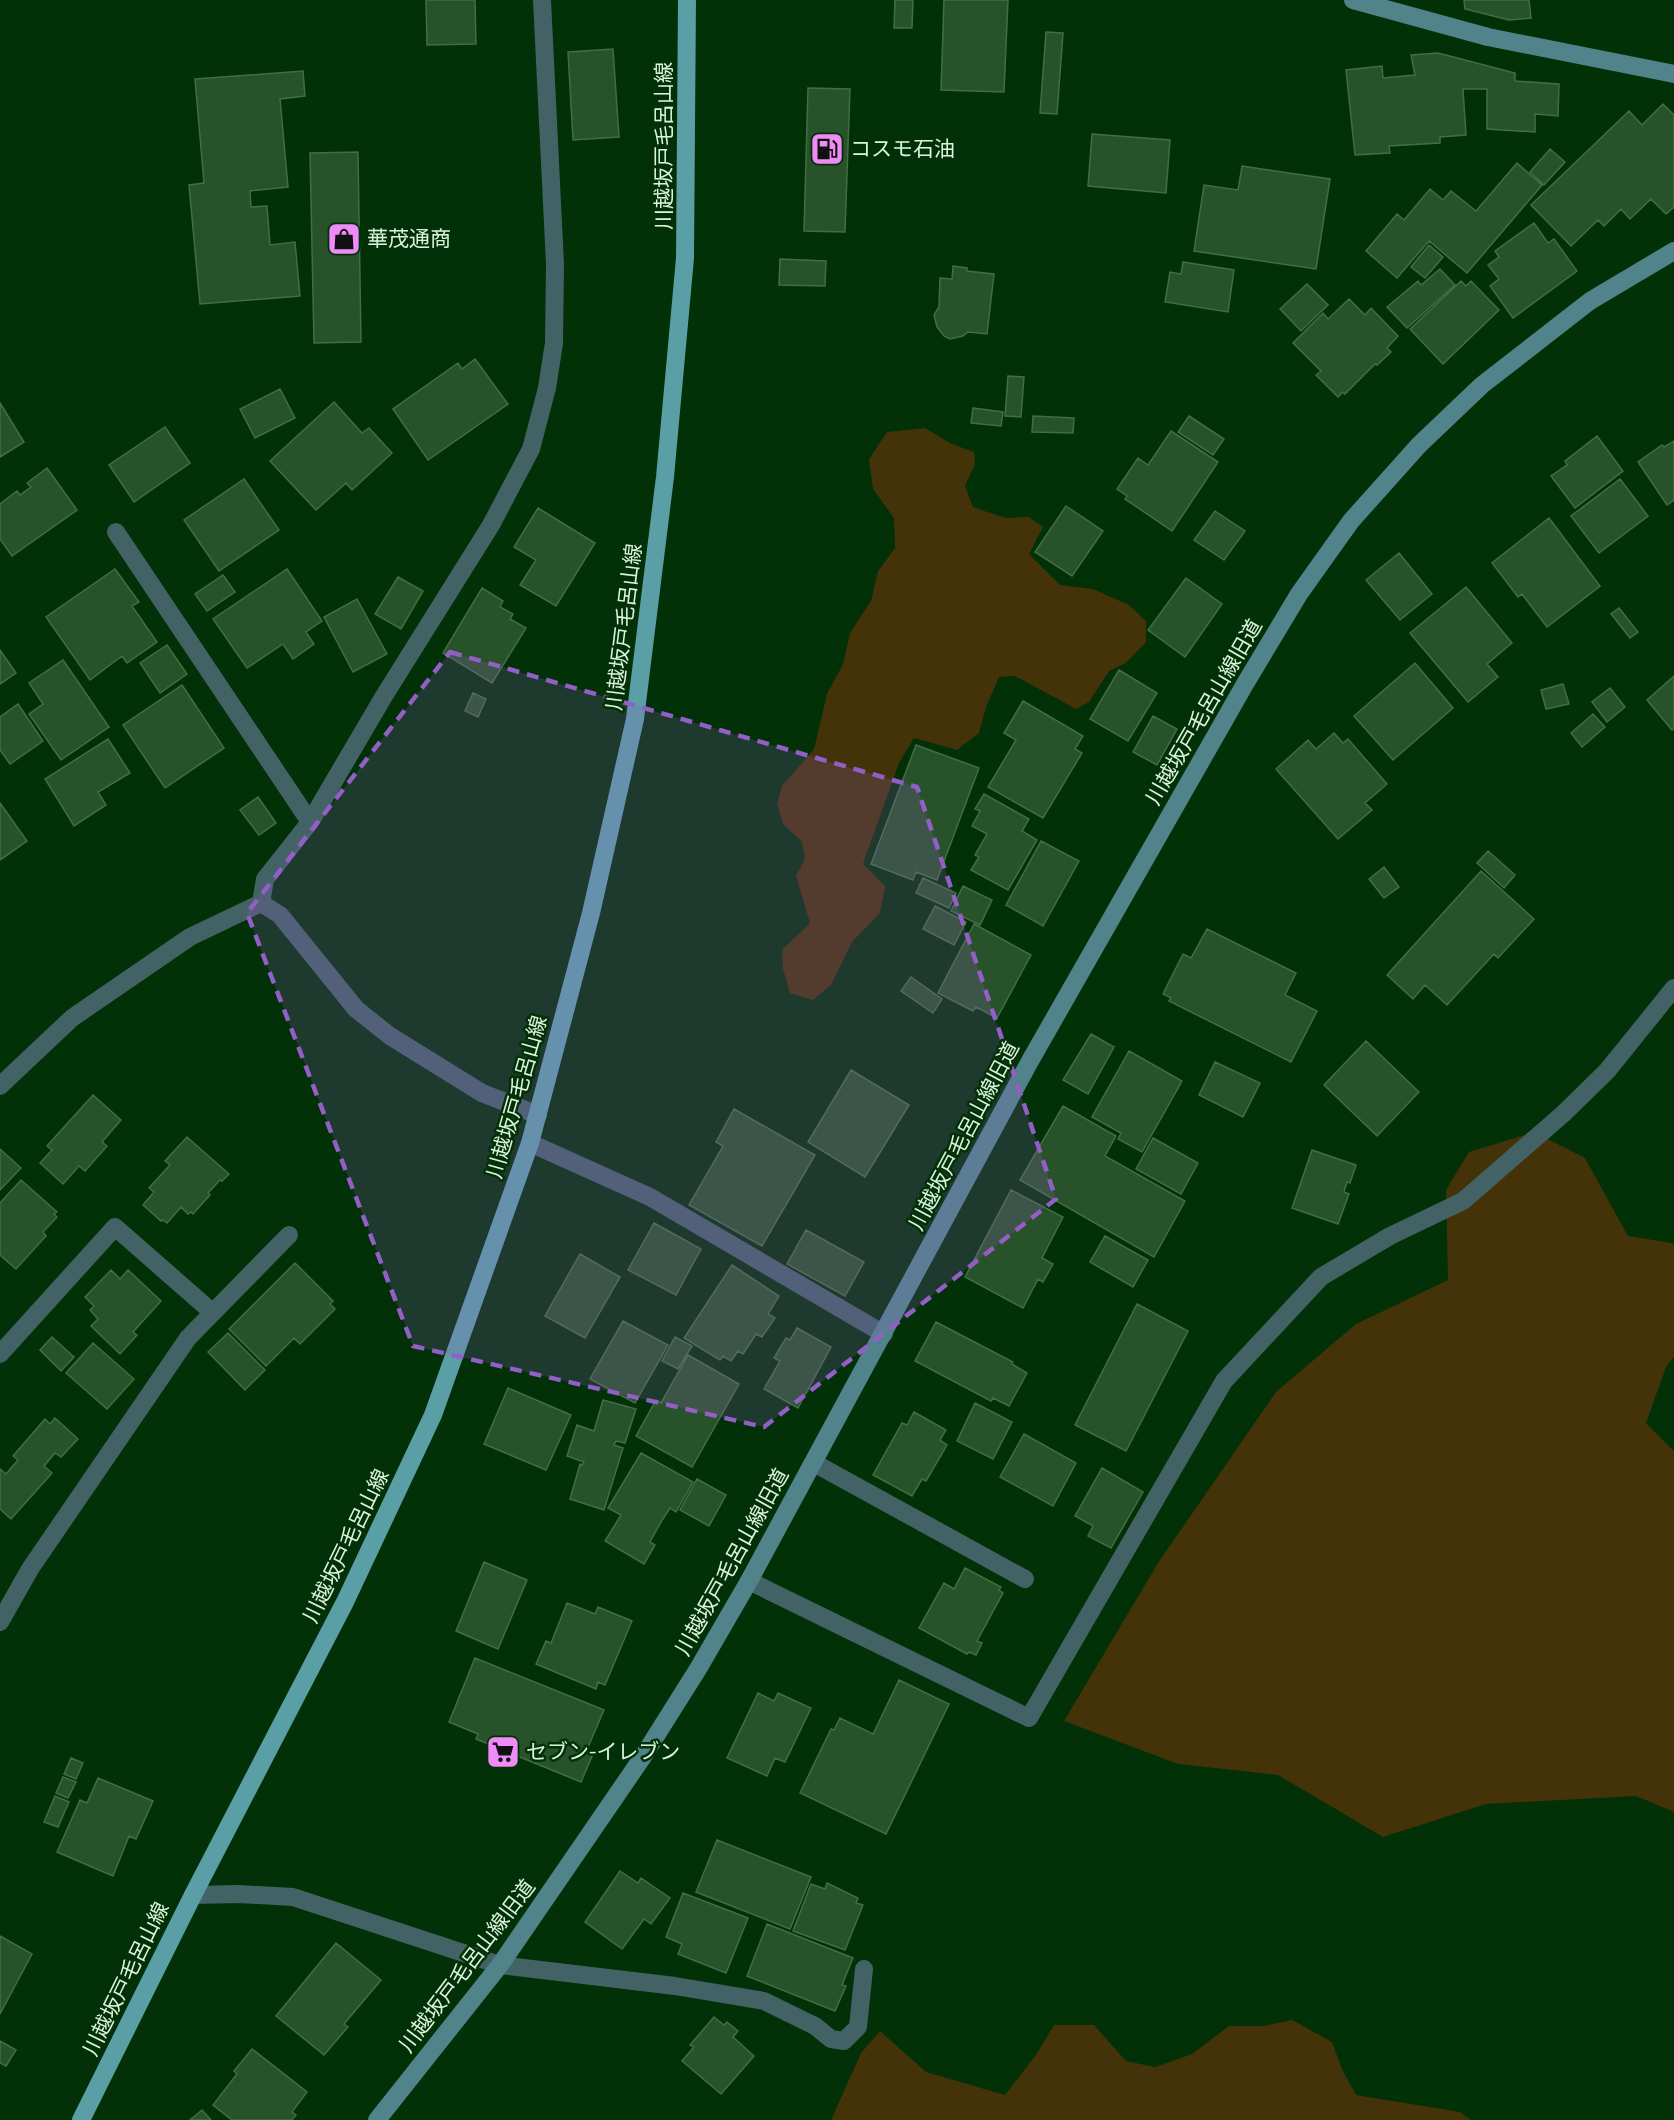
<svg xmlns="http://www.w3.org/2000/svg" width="1674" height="2120" font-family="Karla,'Noto Sans JP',sans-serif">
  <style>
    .green { fill: #443208 }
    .building { fill: #28532a; stroke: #426e43; stroke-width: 1.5 }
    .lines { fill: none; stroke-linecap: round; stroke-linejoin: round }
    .lane { stroke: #436266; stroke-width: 18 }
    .street { stroke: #436266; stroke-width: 18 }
    .secondary { stroke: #50848a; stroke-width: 18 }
    .primary { stroke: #5a9ea6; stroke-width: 18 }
    .marked { fill: #935ec6; fill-opacity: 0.2; stroke: #935ec6; stroke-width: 4.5; stroke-dasharray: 12 8; stroke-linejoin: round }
    .labels { text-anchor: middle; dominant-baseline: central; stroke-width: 5; stroke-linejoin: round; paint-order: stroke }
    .street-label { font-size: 21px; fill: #dcf4dc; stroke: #023007 }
    .poi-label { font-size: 21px; fill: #dcf4dc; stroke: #023007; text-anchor: start }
  </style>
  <rect width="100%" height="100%" fill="#023007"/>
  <!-- green -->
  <path class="green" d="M925 428 952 444 974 452 975 464 965 486 973 507 1005 518 1029 517 1043 527 1029 554 1060 585 1093 589 1129 605 1146 621V642L1126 663 1109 671 1089 702 1076 709 1015 676 999 677 986 707 979 733 957 750 914 738 899 763 863 864 885 886 880 913 852 942 831 985 813 1000 790 993 783 969 782 950 810 923 796 876 805 859 802 842 783 824 777 804 782 786 814 749 827 694 843 664 850 633 871 601 878 571 895 548 894 518 873 489 869 459 887 432Z
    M1534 1132 1585 1158 1628 1236 1672 1243 1674 1246V1357L1666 1367 1646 1423 1674 1451V1812L1636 1796 1486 1804 1383 1837 1278 1775 1178 1764 1064 1721 1158 1563 1276 1392 1356 1324 1448 1280 1446 1190 1469 1152Z
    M1292 2020 1332 2042 1342 2069 1356 2095 1460 2112 1471 2120H831L861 2053 880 2031 926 2072 1005 2095 1036 2055 1054 2025H1094L1126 2061 1155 2067 1192 2054 1229 2026H1263Z"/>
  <!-- building -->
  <path class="building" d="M426 0H475L476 44 427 45Z
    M895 0H913L912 28H894Z
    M944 0H1008L1004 92 941 90Z
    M1464 0H1529L1531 18 1509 20 1465 9Z
    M1046 32 1063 33 1057 114 1040 113Z
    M613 49 619 137 573 140 568 52Z
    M1438 53 1515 73V81L1559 84 1558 116 1535 114V132L1487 129V89H1463L1466 135 1440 137V143L1389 146 1390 153 1355 155 1346 70 1382 66 1383 78 1415 75 1411 55Z
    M303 71 305 96 280 99 288 187 250 191 251 207 267 206 270 245 295 242 300 296 200 304 189 185 204 183 195 79Z
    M808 88 850 89 845 232 804 231Z
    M1663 104 1674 115V207L1666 214 1651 199 1630 219 1621 209 1604 226 1598 220 1571 246 1531 205 1629 111 1642 125Z
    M1092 134 1170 140 1166 193 1088 186Z
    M1550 149 1565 162 1544 185 1530 172Z
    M358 152 361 342 314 343 310 153Z
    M1517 163 1542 185 1467 273 1429 241 1397 278 1366 251 1397 214 1404 220 1430 189 1443 200 1451 191 1476 211Z
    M1242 166 1330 179 1316 269 1194 251 1204 185 1238 190Z
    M1534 223 1548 243 1554 239 1577 271 1513 318 1490 286 1499 279 1488 265 1499 257 1495 251Z
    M1429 245 1443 257 1425 278 1411 267Z
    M780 259 826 261 825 286 779 285Z
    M1183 262 1234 270 1228 312 1165 302 1170 272 1181 274Z
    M953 266 967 268V271L994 274 987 334 968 332 963 336 950 339 944 336 937 327 934 315 939 307 940 278 952 279Z
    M1440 269 1455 285 1407 328 1387 307 1418 281 1421 285Z
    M1461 281 1466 286 1471 281 1499 310 1443 364 1410 329Z
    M1307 284 1328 305 1301 331 1280 309Z
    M1349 299 1365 315 1371 308 1398 336 1387 348 1391 352 1377 365 1375 364 1345 394 1343 392 1338 397 1316 375 1321 371 1293 343 1323 313 1328 319Z
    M475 359 508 404 428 460 393 409 458 363 462 369Z
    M1008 376 1024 377 1021 417 1005 416Z
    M280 389 295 418 255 438 240 409Z
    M334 402 362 433 369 428 392 453 352 490 346 483 316 510 270 461Z
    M0 403 24 442 0 457Z
    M973 408 1003 412 1001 426 971 423Z
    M1033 416 1074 418 1073 433 1032 432Z
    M1189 416 1224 439 1213 455 1178 432Z
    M165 427 190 463 134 502 109 465Z
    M1171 431 1218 462 1172 531 1125 499 1127 496 1117 489 1138 458 1148 465Z
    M1597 436 1623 471 1575 508 1551 476 1567 465 1565 461Z
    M1674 441V500L1667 505 1638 462 1662 445 1664 447Z
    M47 468 77 510 12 556 0 539V504L17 491 20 495 31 487 27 483Z
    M244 479 279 530 219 571 184 520Z
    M1620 479 1648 516 1599 553 1571 516Z
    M1066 506 1103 531 1072 576 1035 552Z
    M538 508 595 543 556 606 520 585 536 560 514 547Z
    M1215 511 1245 531 1224 560 1194 540Z
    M1549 518 1600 586 1547 627 1522 594 1518 597 1492 563Z
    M1399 553 1432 594 1400 620 1366 580Z
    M115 569 139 602 132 606 157 642 127 663 122 656 90 680 46 617Z
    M287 569 322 621 306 632 314 644 293 659 283 644 247 668 213 619Z
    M223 575 235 592 207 611 195 594Z
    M398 577 423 591 401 629 375 614Z
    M1186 578 1222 604 1185 657 1148 630Z
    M1466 587 1512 643 1487 664 1498 677 1468 702 1410 633Z
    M482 588 503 601 500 607 513 614 510 619 526 628 492 683 443 653Z
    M357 599 387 654 353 672 324 617Z
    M1619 608 1638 632 1630 638 1611 614Z
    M167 645 187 674 160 693 140 663Z
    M0 650 16 673 0 684Z
    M63 660 109 727 61 760 29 714 43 704 29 683Z
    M1415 663 1453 708 1393 760 1354 716Z
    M1119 670 1157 693 1128 741 1090 719Z
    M1674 676V729L1672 730 1647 700Z
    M1563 684 1569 704 1546 709 1541 690Z
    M182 685 224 748 165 788 123 725Z
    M1610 688 1625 707 1607 722 1592 702Z
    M473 693 486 699 478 717 465 711Z
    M1023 701 1083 736 1075 749 1082 753 1043 818 988 787 1016 740 1004 733Z
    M18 704 43 741 10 764 0 750V717Z
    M1593 714 1605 727 1582 747 1571 733Z
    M1153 716 1177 729 1157 765 1133 752Z
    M1334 733 1343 743 1348 739 1387 784 1365 803 1372 810 1338 839 1276 769 1308 740 1316 749Z
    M108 739 130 773 98 792 106 805 74 826 45 779Z
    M916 745 979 768 937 880 916 872 913 880 871 864Z
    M984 794 1029 819 1022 831 1037 840 1008 890 971 870 979 857 975 855 987 834 972 826 980 811 975 809Z
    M258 797 276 823 259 835 240 810Z
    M0 803 27 841 0 860Z
    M1041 841 1079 861 1043 926 1006 905Z
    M1488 851 1515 875 1504 888 1477 863Z
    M1384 867 1399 887 1384 898 1369 879Z
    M1481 871 1534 919 1498 958 1494 954 1447 1005 1425 985 1413 999 1387 975Z
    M923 878 956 893 949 908 916 893Z
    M963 886 992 900 980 925 951 911Z
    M935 906 966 922 954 945 923 929Z
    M974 924 1031 955 997 1018 976 1007 973 1011 938 993Z
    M1207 929 1296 973 1285 995 1317 1011 1291 1062 1169 1001 1171 998 1163 994 1183 954 1191 958Z
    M911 977 942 999 933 1013 901 991Z
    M1091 1034 1114 1047 1088 1094 1063 1080Z
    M1366 1041 1419 1092 1377 1136 1324 1085Z
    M1129 1051 1182 1081 1142 1152 1118 1139 1121 1133 1092 1117Z
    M1215 1062 1260 1083 1243 1117 1199 1095Z
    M851 1070 909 1105 865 1177 808 1142Z
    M93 1095 121 1120 102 1142 107 1146 85 1171 79 1166 63 1184 40 1163 52 1150 47 1146Z
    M1063 1106 1116 1136 1105 1156 1185 1201 1154 1257 1020 1180Z
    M734 1109 815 1155 762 1246 689 1205 723 1146 716 1142Z
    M187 1137 229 1174 222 1181 220 1180 208 1193 210 1195 193 1214 191 1212 188 1214 181 1207 167 1223 163 1220 161 1221 143 1205 154 1192 149 1188 170 1165 165 1161Z
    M1153 1138 1198 1163 1181 1194 1136 1169Z
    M0 1149 21 1168 0 1190Z
    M1312 1150 1356 1165 1350 1183 1347 1182 1344 1192 1349 1194 1338 1224 1292 1208Z
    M21 1180 57 1212 54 1214 57 1217 43 1232 46 1236 16 1269 0 1255V1203Z
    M1011 1190 1063 1217 1042 1258 1053 1264 1043 1282 1038 1279 1023 1308 965 1277Z
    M654 1223 701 1249 676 1295 628 1270Z
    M806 1230 864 1262 845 1296 787 1264Z
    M1105 1236 1148 1260 1133 1287 1090 1262Z
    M580 1254 620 1277 585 1338 545 1316Z
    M295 1263 333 1301 330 1304 335 1309 300 1344 294 1338 266 1366 229 1329Z
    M732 1265 779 1296 768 1314 775 1318 762 1337 756 1334 743 1354 738 1351 731 1361 723 1356 720 1360 684 1338Z
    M111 1270 120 1279 128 1270 161 1301 133 1332 137 1335 120 1354 91 1326 98 1319 90 1310 94 1306 85 1297Z
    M1137 1304 1188 1331 1126 1451 1075 1425Z
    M623 1321 668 1345 635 1403 590 1379Z
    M936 1322 1013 1362 1012 1364 1027 1373 1009 1406 993 1398 991 1401 915 1361Z
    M797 1328 831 1347 798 1408 764 1389 780 1361 774 1358 786 1338 790 1340Z
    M228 1333 265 1370 245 1390 208 1352Z
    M52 1337 74 1357 61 1371 40 1350Z
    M675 1337 692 1346 678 1369 662 1361Z
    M93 1343 134 1379 107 1409 66 1373Z
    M688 1355 739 1384 692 1467 636 1436 656 1400 661 1403Z
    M508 1388 571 1415 546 1470 484 1444Z
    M603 1400 636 1409 625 1443 616 1441 614 1445 623 1448 604 1510 570 1499 580 1464 582 1465 584 1462 567 1456 577 1425 594 1431Z
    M975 1403 1012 1422 993 1459 957 1441Z
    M914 1412 946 1430 940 1440 947 1445 926 1481 922 1479 912 1496 873 1475 902 1423 907 1425Z
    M55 1418 78 1439 61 1457 55 1453 44 1466 52 1473 11 1519 0 1509V1469L6 1474 18 1460 13 1456 45 1419 50 1424Z
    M1024 1434 1076 1463 1053 1506 1000 1477Z
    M641 1453 693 1482 676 1512 670 1508 661 1522 650 1542 655 1545 644 1564 605 1541 621 1515 608 1508Z
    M1102 1468 1143 1492 1111 1548 1088 1536 1093 1526 1075 1516Z
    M697 1479 726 1495 709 1526 680 1510Z
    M484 1562 527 1580 498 1649 456 1631Z
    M965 1568 1001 1587 999 1590 1003 1593 977 1641 982 1643 976 1655 969 1652 967 1654 919 1628 944 1583 954 1589Z
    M567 1603 595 1614 598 1607 632 1621 605 1685 598 1682 596 1689 536 1664 546 1641 551 1643Z
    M475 1658 604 1710 586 1752 593 1754 581 1782 476 1739 478 1734 449 1722Z
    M899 1680 949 1704 886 1834 800 1793 831 1729 834 1730 840 1718 873 1734Z
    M758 1693 774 1701 778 1693 811 1708 785 1762 775 1758 767 1776 727 1758Z
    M71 1758 83 1763 76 1779 64 1774Z
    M63 1777 76 1782 68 1798 56 1793Z
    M98 1778 153 1801 136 1839 129 1836 113 1876 57 1852 80 1800 87 1803Z
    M55 1796 69 1802 58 1827 44 1822Z
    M717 1840 811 1877 790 1929 696 1892Z
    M620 1871 638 1883 641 1878 670 1898 651 1924 644 1919 622 1949 585 1922Z
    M827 1883 858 1898 856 1903 863 1905 845 1950 793 1931 811 1884 825 1889Z
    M683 1893 748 1918 726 1973 678 1954 682 1944 666 1937Z
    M767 1924 853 1958 842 1985 846 1986 835 2011 747 1976Z
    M0 1936 32 1954 0 2014Z
    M336 1943 381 1980 344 2024 348 2027 324 2055 276 2016Z
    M714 2017 724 2025 727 2022 738 2031 733 2037 754 2056 721 2094 682 2061 694 2047 690 2045Z
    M0 2041 16 2050 6 2066 0 2063Z
    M252 2049 307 2092 292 2112 296 2115 292 2120H232L213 2105 237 2074 234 2071Z
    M202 2110 211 2120H190Z"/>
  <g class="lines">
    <!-- lane -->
    <path class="lane" d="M116 532 310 822
      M530 1143 650 1197 884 1334
      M814 1463 1025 1579
      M500 1965 675 1986 764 2001 815 2026 831 2039 844 2041 858 2027 864 1969"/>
    <!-- street -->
    <path class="street" d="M261 903 265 879 310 822 384 696 491 525 531 449 547 388 554 343 555 264 542 0
      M261 903 280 915 356 1009 390 1036 482 1093 538 1115
      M0 1086 72 1018 190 937 261 903
      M0 1354 115 1227 212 1312
      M749 1581 1029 1718 1224 1381 1321 1277 1390 1236 1463 1201 1563 1114 1607 1071 1674 988
      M0 1622 30 1569 188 1338 289 1235
      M193 1895 239 1894 293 1897 500 1965"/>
    <!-- secondary -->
    <path class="secondary" d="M1353 0 1488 37 1674 74
      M377 2120 500 1965 642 1758 698 1669 749 1581 1030 1061 1245 684 1299 594 1351 521 1419 445 1482 385 1590 301 1674 251"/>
    <!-- primary -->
    <path class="primary" d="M81 2120 193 1895 345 1602 433 1415 530 1143 591 913 635 719 665 477 685 258 687 0"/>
  </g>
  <!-- marked area -->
  <path class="marked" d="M450 652 917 787 1056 1199 764 1427 413 1346 247 913Z"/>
  <!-- icons -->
  <defs>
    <g id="fuel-square" transform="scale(1.725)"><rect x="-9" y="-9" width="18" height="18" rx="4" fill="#ef8bf6" stroke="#023007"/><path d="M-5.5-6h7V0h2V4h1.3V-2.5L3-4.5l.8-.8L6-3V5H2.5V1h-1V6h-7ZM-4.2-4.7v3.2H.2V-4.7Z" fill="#111"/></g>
    <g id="shop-square" transform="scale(1.725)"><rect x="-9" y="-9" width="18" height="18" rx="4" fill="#ef8bf6" stroke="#023007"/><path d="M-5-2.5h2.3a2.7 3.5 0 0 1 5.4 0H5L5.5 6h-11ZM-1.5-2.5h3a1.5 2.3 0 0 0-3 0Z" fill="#111"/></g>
    <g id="supermarket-square" transform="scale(1.725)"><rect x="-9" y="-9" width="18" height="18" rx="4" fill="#ef8bf6" stroke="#023007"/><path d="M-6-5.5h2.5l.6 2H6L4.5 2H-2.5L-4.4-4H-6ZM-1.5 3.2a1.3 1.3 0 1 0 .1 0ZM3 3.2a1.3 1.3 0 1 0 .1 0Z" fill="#111"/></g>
  </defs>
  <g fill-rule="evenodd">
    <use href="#fuel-square" x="827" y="149"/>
    <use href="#shop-square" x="344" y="239"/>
    <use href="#supermarket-square" x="503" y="1752"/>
  </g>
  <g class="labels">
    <!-- street labels -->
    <g class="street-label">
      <text transform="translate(664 146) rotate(-90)">川越坂戸毛呂山線</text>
      <text transform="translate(624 627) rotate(-83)">川越坂戸毛呂山線</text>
      <text transform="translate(1204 712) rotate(-60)">川越坂戸毛呂山線旧道</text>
      <text transform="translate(517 1097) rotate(-74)">川越坂戸毛呂山線</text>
      <text transform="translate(964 1136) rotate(-62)">川越坂戸毛呂山線旧道</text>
      <text transform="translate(346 1546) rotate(-64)">川越坂戸毛呂山線</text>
      <text transform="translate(732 1562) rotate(-61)">川越坂戸毛呂山線旧道</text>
      <text transform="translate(467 1966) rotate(-53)">川越坂戸毛呂山線旧道</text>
      <text transform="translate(126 1979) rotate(-64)">川越坂戸毛呂山線</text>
    </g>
    <!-- poi labels -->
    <g class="poi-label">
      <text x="850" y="149">コスモ石油</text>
      <text x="367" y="239">華茂通商</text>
      <text x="526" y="1752">セブン-イレブン</text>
    </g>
  </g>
</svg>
